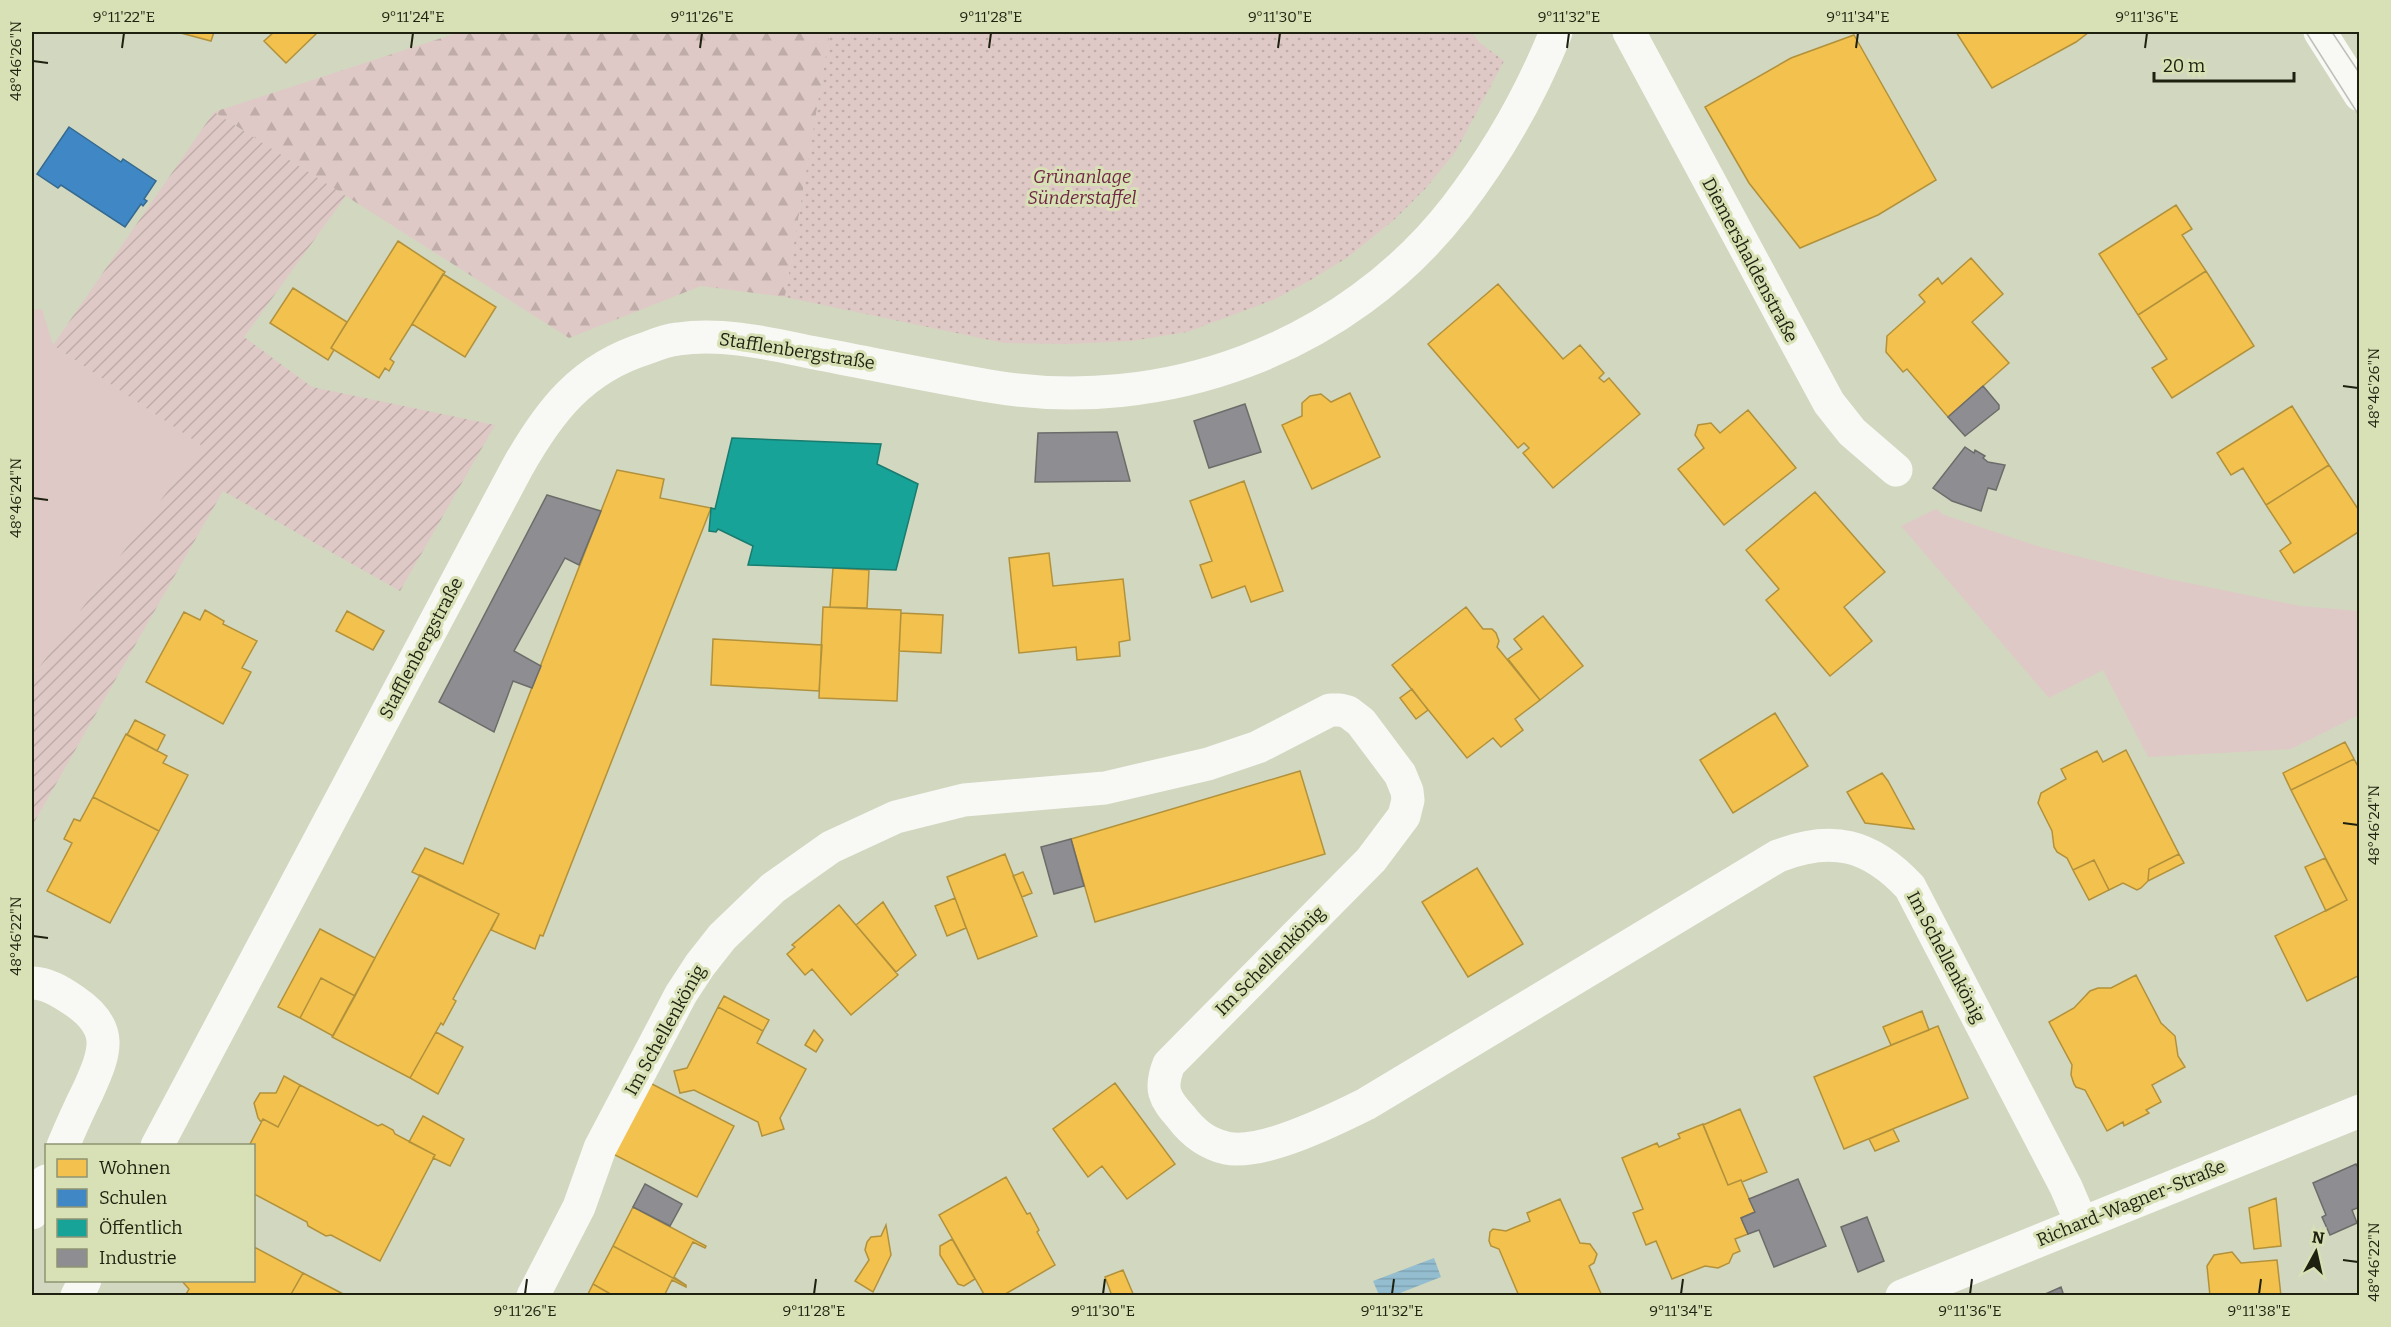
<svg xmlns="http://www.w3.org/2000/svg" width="2391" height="1327" font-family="Bitter,serif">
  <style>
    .grass { fill: #dfc9c6 }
    .forest { fill: url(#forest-firs) }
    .park { fill: url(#park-dots) }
    .garden { fill: url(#garden-furrows) }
    .water { fill: url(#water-rules) }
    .homes { fill: #f2c14e; stroke: #b2913b; stroke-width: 1.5 }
    .schools { fill: #3f88c5; stroke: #35698f; stroke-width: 1.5 }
    .public { fill: #17a398; stroke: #197c6f; stroke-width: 1.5 }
    .industry { fill: #8d8d92; stroke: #6c6d6b; stroke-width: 1.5 }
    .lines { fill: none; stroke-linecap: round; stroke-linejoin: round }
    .minor { stroke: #f8f9f5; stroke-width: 33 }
    .tertiary { stroke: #f8f9f5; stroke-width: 33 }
    .tram { stroke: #bec0b9; stroke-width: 1.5 }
    .ticks { fill: none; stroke: #1e2110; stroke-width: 2 }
    .labels { text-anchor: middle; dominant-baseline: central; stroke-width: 6; stroke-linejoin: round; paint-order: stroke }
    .park-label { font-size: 18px; font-style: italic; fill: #702544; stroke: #d8e1b5 }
    .street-label { font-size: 18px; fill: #1e2110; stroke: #d8e1b5 }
    .neatline { fill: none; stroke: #1e2110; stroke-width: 2 }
    .ticks-label { font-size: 15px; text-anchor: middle; fill: #1e2110 }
  </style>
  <defs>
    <pattern id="forest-firs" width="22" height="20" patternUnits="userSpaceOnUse" patternTransform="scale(1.5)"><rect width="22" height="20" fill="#dfc9c6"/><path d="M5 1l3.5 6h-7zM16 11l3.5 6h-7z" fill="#bfaca9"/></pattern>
    <pattern id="park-dots" width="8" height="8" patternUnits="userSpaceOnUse" patternTransform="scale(1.5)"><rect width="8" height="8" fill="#dfc9c6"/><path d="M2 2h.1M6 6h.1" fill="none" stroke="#bfaca9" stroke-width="1.8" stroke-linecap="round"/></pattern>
    <pattern id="garden-furrows" width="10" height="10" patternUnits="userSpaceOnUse" patternTransform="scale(1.5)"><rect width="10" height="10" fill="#dfc9c6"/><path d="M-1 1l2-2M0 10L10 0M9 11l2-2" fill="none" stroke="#bfaca9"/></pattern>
    <pattern id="water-rules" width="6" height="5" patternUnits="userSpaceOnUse" patternTransform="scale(1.5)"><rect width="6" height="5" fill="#94bed0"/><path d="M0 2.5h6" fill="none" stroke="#7fa3b2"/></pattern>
  </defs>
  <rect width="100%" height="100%" fill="#d2d7bf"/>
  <!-- grass -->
  <path class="grass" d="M42 309 53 345 201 445 32 677V310Z
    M1936 509 1944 515 2037 546 2164 578 2300 606 2359 611V715L2291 749 2148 757 2103 670 2049 698 1901 526Z"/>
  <!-- forest -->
  <path class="forest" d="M460 32H830L785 297 701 286 569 338 214 112Z"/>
  <!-- park -->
  <path class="park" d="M830 32H1471L1480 43 1504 61 1456 151 1426 188 1395 219 1348 257 1309 281 1273 300 1187 332 1131 341 1066 344 1004 343 785 297Z"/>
  <!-- garden -->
  <path class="garden" d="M214 112 346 196 244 337 312 387 495 425 400 591 223 491 32 826V677L201 445 53 345Z"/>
  <!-- water -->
  <path class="water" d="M1434 1258 1441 1277 1395 1295H1379L1373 1281Z"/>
  <!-- homes -->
  <path class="homes" d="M177 32H214L211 41Z
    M274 32H318L286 63 264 41Z
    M1956 32H2089L2076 42 1992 88Z
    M1854 35 1936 180 1878 215 1800 248 1749 183 1705 107 1791 58Z
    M2176 205 2192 229 2182 235 2206 271 2138 315 2099 254Z
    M398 241 445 272 390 359 394 362 389 371 385 368 379 378 331 348Z
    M1971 258 2003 294 1972 322 2009 363 1948 417 1907 369 1903 372 1886 352 1887 336 1925 302 1919 295 1938 278 1942 284Z
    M2206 271 2254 346 2172 398 2152 368 2167 359 2138 315Z
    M443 274 496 307 465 357 412 324Z
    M1498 284 1563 359 1580 345 1604 373 1599 378 1604 382 1609 378 1640 414 1553 488 1523 453 1529 448 1524 443 1518 448 1428 344Z
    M293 288 347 322 331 348 334 350 328 360 270 323Z
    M1350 393 1380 457 1312 489 1282 425 1302 416V403L1310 396 1321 394 1331 402Z
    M2292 406 2329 465 2266 505 2243 468 2231 475 2217 453Z
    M1748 410 1796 468 1724 525 1678 469 1704 448 1695 435 1698 425 1711 423 1720 433Z
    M2329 465 2360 512V531L2294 573 2280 551 2291 543 2266 505Z
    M617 470 664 479 660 498 711 508 543 936 540 935 535 949 491 930 499 914 412 872 425 848 463 864Z
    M1244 481 1283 591 1251 602 1245 586 1212 598 1200 565 1212 561 1190 501Z
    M1815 492 1885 572 1844 607 1872 641 1830 676 1766 600 1779 589 1746 550Z
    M1049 553 1053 586 1123 579 1130 640 1119 642 1120 656 1077 660 1076 647 1019 653 1009 558Z
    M833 568 869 570 867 608 830 607Z
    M823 607 901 610 897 701 819 698Z
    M1466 607 1483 629H1492L1496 633 1499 641 1497 647 1540 700 1515 719 1523 730 1501 747 1493 738 1467 758 1392 665Z
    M205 610 224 621 223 624 257 641 242 668 251 672 223 724 146 682 184 612 200 620Z
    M347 611 384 631 373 650 336 631Z
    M901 613 943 615 941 653 899 651Z
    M1543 616 1583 666 1540 700 1508 659 1522 649 1514 639Z
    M713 639 822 645 819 691 711 685Z
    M1412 689 1428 710 1416 719 1400 698Z
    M1775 713 1808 766 1733 813 1700 760Z
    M135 720 165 735 157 751 127 735Z
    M126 734 167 756 163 763 188 775 159 831 93 797Z
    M2345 742 2354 759 2291 790 2283 773Z
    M2126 750 2179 854 2149 869 2148 881 2141 888 2137 890 2123 883 2109 890 2094 860 2073 870 2067 858 2057 852 2054 847 2052 831 2038 803 2041 793 2066 779 2061 769 2097 751 2103 762Z
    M2354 759 2360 770V975L2307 1001 2275 936 2347 900 2291 790Z
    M1300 771 1325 854 1095 922 1071 839Z
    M1882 773 1888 781 1914 829 1865 823 1847 792Z
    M93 797 159 831 110 923 47 891 72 843 64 839 74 819 80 821Z
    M1005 854 1037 936 978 959 947 877Z
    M2179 854 2184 863 2148 881 2149 869Z
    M2325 858 2347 900 2326 911 2305 867Z
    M2094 860 2109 890 2089 900 2073 870Z
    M1477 868 1523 944 1468 977 1422 902Z
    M1023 872 1032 893 1022 897 1013 876Z
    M420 875 499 914 453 999 456 1001 443 1025 441 1023 410 1078 332 1037Z
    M955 898 966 928 947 936 935 906Z
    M883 902 916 955 896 972 856 925Z
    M839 905 898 975 851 1015 812 969 805 975 787 954 795 947 792 945Z
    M320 929 375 958 355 996 321 978 300 1018 278 1007Z
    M2136 975 2161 1023 2175 1036 2178 1056 2185 1067 2152 1085 2161 1102 2146 1110 2149 1113 2124 1126 2123 1122 2107 1131 2085 1090 2076 1087 2074 1084 2071 1075 2072 1065 2049 1022 2074 1008 2090 991 2098 988H2111Z
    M321 978 355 996 333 1036 300 1018Z
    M724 996 769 1020 763 1031 718 1007Z
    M718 1007 763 1031 757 1043 806 1069 780 1118 784 1129 762 1136 758 1122 694 1090 680 1093 674 1071 687 1068Z
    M1922 1011 1929 1030 1891 1045 1883 1027Z
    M1938 1026 1968 1098 1844 1149 1814 1077Z
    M814 1030 823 1040 816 1052 805 1045Z
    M436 1032 463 1047 438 1094 410 1078Z
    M284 1076 300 1085 278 1127 263 1119 261 1122 258 1118 254 1103 260 1093H276Z
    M650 1083 734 1126 697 1197 613 1154Z
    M1115 1083 1175 1164 1127 1199 1102 1166 1088 1177 1053 1129Z
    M300 1085 378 1126 382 1124 393 1130 395 1134 435 1155 380 1261 331 1235 326 1236 308 1226 307 1222 254 1194V1146H249L263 1119 278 1127Z
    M1740 1109 1767 1172 1742 1182 1741 1180 1728 1185 1703 1125Z
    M423 1116 464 1139 450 1166 433 1158 435 1155 409 1142Z
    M1703 1124 1728 1185 1741 1180 1755 1212 1741 1218 1748 1234 1735 1239 1740 1251 1733 1254 1729 1263 1718 1268 1705 1266 1672 1279 1656 1241 1646 1245 1633 1213 1643 1209 1622 1158 1657 1143 1659 1147 1680 1138 1678 1134Z
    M1893 1129 1899 1141 1875 1151 1869 1139Z
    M1006 1177 1027 1214 1030 1213 1039 1230 1037 1232 1055 1265 1002 1296H985L939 1215Z
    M2276 1198 2281 1246 2254 1249 2249 1208Z
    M1560 1199 1580 1243 1590 1244 1597 1254 1594 1263 1589 1266 1602 1296H1519L1499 1249 1491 1246 1489 1241 1490 1232 1493 1229 1506 1231 1530 1221 1527 1213Z
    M633 1207 706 1246 705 1248 693 1242 674 1277 686 1285 613 1246Z
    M886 1225 891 1255 873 1292 855 1281 869 1260 865 1250 867 1242 871 1237 881 1236Z
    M952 1239 975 1279 964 1286 958 1284 940 1255V1246Z
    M613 1246 686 1285V1287L672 1280 664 1296H614L593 1284Z
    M254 1247 303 1273 290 1296H185L189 1289 181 1280H254Z
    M2232 1252 2241 1263 2277 1260 2281 1296H2210L2207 1266 2214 1255Z
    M1123 1270 1134 1296H1112L1105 1277Z
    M303 1273 347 1296H290Z
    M593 1284 614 1296H587Z"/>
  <!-- schools -->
  <path class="schools" d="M69 127 121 162 123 159 156 181 144 199 147 201 143 206 141 204 125 227 61 185 58 188 37 174Z"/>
  <!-- public -->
  <path class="public" d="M732 438 881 444 877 464 918 484 896 570 748 565 753 546 718 529 716 532 709 531 711 508 715 509Z"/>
  <!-- industry -->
  <path class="industry" d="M1983 386 1999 405V409L1965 436 1948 417Z
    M1245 404 1261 452 1209 468 1194 421Z
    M1117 432 1130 481 1035 482 1038 433Z
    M1965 447 1974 453 1975 450 1985 456 1983 458 1988 462 2005 465 1996 490 1988 488 1981 511 1952 501 1933 488Z
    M547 495 601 511 579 565 565 558 514 651 541 666 532 688 513 681 494 732 439 702Z
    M1071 839 1084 886 1054 894 1041 847Z
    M2356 1164 2360 1172V1207L2352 1210 2357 1223 2330 1235 2322 1217 2326 1215 2313 1183Z
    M1798 1179 1826 1246 1774 1267 1759 1230 1748 1234 1741 1218 1755 1212 1749 1199Z
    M645 1184 682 1204 670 1226 633 1207Z
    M1867 1217 1884 1261 1858 1272 1841 1227Z
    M2061 1287 2064 1296H2041Z"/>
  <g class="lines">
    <!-- minor -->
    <path class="minor" d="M1629 32 1829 403 1852 432 1896 470
      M32 983C47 983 61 992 73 1000 115 1028 106 1051 88 1091 79 1109 71 1127 63 1146
      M157 1146 517 468C549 411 582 368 647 348 657 344 667 340 678 339 723 332 771 344 815 353 873 364 931 376 989 386 1164 416 1347 348 1456 207 1497 154 1531 94 1556 32
      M32 1213 46 1181
      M77 1296 85 1280
      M533 1296 579 1207 600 1148 681 994 700 965 722 937 773 888 831 847 896 817 964 800 1105 788 1208 764 1258 747 1330 710H1340L1348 712 1361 722 1400 774 1407 791 1408 800 1404 816 1371 860 1169 1064C1159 1089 1164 1098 1181 1117 1193 1133 1206 1143 1226 1148 1261 1156 1334 1120 1366 1104L1778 856C1832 835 1870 844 1910 887L2066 1187 2081 1222
      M1902 1296 2360 1111"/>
    <!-- tertiary -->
    <path class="tertiary" d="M2320 32 2360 95"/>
    <!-- tram -->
    <path class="tram" d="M2306 32 2360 117
      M2332 32 2360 74"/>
  </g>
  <!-- ticks -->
  <path class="ticks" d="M122 48 124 33M411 48 413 33M700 48 702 33M989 48 991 33M1278 48 1280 33M1567 48 1569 33M1856 48 1858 33M2145 48 2147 33M33 61 48 63M2343 386 2358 388M33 498 48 500M2343 823 2358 825M33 936 48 938M2343 1260 2358 1262M525 1294 527 1279M814 1294 816 1279M1103 1294 1105 1279M1392 1294 1394 1279M1681 1294 1683 1279M1970 1294 1972 1279M2259 1294 2261 1279"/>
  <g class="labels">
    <!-- park labels -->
    <g class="park-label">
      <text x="1082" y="177">Grünanlage<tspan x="1082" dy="21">Sünderstaffel</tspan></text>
    </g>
    <!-- street labels -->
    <g class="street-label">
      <text transform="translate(1750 260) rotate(62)">Diemershaldenstraße</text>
      <text transform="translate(797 351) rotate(9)">Stafflenbergstraße</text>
      <text transform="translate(421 648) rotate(-62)">Stafflenbergstraße</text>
      <text transform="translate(1946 957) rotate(62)">Im Schellenkönig</text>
      <text transform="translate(1270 961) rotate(-45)">Im Schellenkönig</text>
      <text transform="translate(665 1030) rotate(-61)">Im Schellenkönig</text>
      <text transform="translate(2131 1203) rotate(-22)">Richard-Wagner-Straße</text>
    </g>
  </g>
  <!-- border -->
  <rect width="2391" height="1327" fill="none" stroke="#d8e1b5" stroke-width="66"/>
  <!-- legend -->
  <rect x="45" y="1144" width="210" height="138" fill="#d8e1b5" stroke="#8e9473" stroke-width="1.5"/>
  <rect x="57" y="1159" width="30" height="18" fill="#f2c14e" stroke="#8e9473" stroke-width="1.5"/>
  <text x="99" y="1174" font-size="18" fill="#1e2110">Wohnen</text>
  <rect x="57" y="1189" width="30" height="18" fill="#3f88c5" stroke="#8e9473" stroke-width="1.5"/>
  <text x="99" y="1204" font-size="18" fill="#1e2110">Schulen</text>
  <rect x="57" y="1219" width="30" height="18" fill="#17a398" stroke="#8e9473" stroke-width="1.5"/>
  <text x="99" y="1234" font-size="18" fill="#1e2110">Öffentlich</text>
  <rect x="57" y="1249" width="30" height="18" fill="#8d8d92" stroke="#8e9473" stroke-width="1.5"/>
  <text x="99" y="1264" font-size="18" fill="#1e2110">Industrie</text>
  <!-- north arrow -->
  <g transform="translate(2316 1252) rotate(8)" stroke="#d8e1b5" stroke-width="4.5" paint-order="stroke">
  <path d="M0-4.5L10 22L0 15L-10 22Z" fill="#1e2110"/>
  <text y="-9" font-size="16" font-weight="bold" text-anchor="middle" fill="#1e2110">N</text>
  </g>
  <!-- scale -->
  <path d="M2154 72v9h140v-9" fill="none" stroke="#1e2110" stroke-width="3"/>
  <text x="2163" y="72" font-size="18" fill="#1e2110" stroke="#d8e1b5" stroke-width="4.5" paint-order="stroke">20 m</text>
  <rect x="33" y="33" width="2325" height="1261" class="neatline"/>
  <g class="ticks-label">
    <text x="124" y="22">9°11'22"E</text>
    <text x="413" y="22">9°11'24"E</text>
    <text x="702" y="22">9°11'26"E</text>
    <text x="991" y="22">9°11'28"E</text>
    <text x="1280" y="22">9°11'30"E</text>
    <text x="1569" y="22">9°11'32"E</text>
    <text x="1858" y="22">9°11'34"E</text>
    <text x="2147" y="22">9°11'36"E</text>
    <text transform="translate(16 61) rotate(-90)" y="5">48°46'26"N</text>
    <text transform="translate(2374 388) rotate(-90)" y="5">48°46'26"N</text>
    <text transform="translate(16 498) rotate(-90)" y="5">48°46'24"N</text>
    <text transform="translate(2374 825) rotate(-90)" y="5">48°46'24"N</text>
    <text transform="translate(16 936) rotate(-90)" y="5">48°46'22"N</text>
    <text transform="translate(2374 1262) rotate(-90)" y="5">48°46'22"N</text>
    <text x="525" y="1316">9°11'26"E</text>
    <text x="814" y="1316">9°11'28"E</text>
    <text x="1103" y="1316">9°11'30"E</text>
    <text x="1392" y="1316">9°11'32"E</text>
    <text x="1681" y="1316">9°11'34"E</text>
    <text x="1970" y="1316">9°11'36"E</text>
    <text x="2259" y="1316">9°11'38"E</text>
  </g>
</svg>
